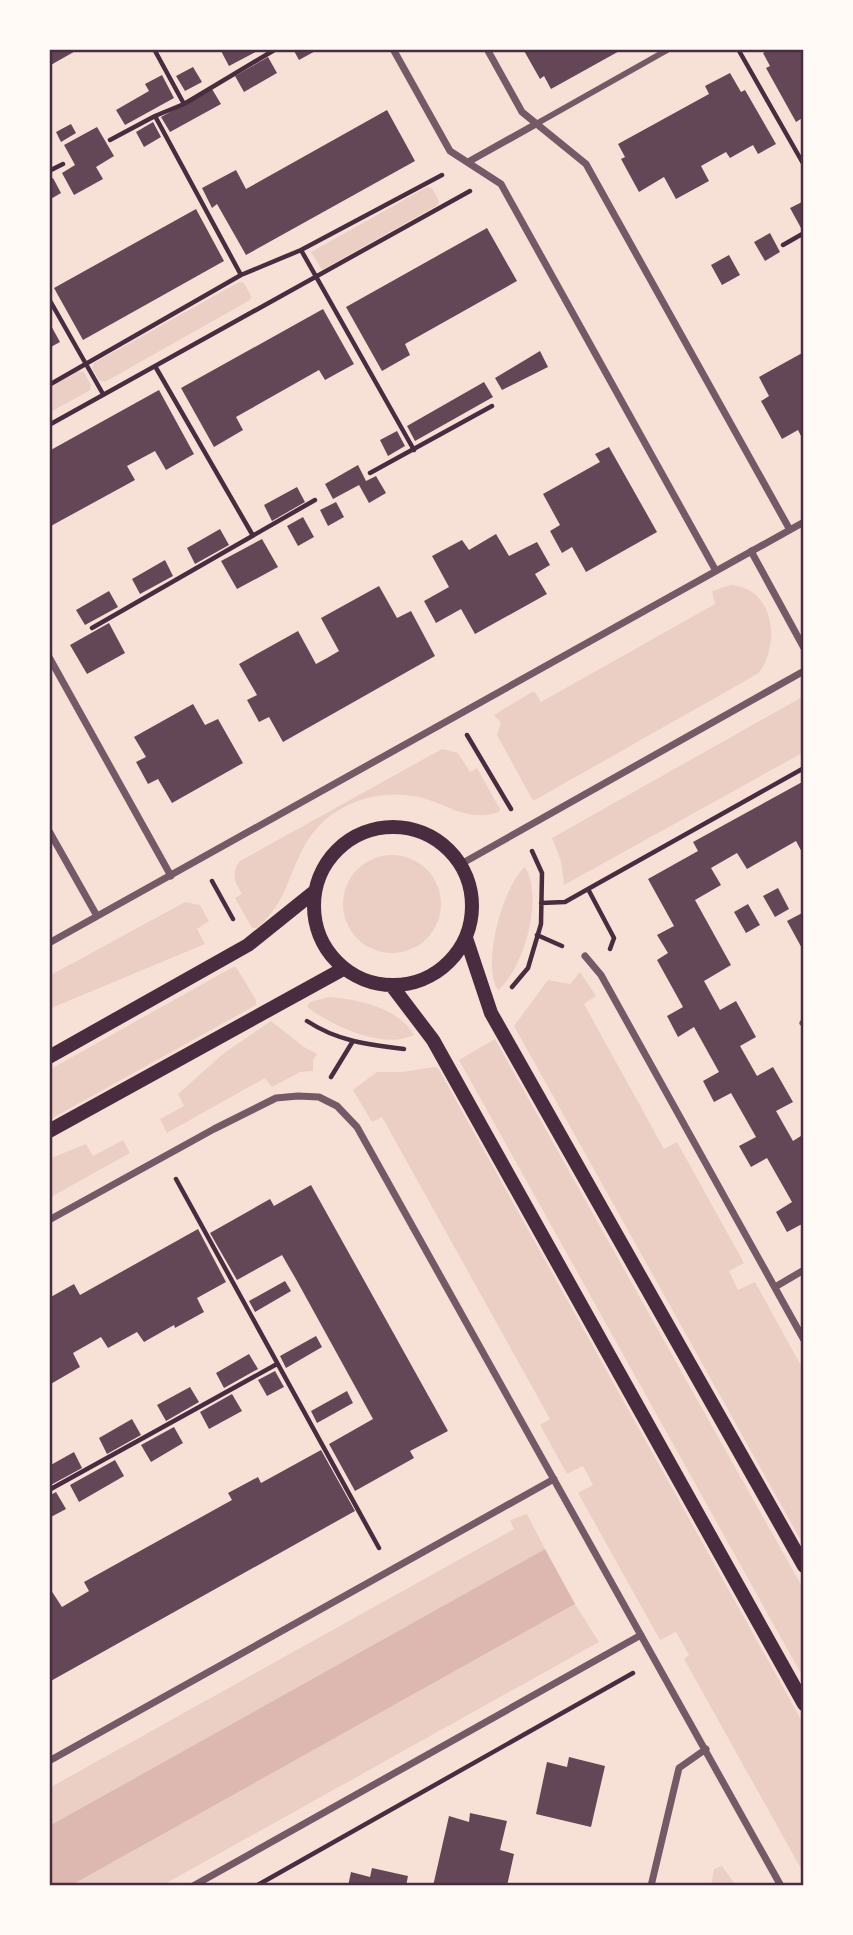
<svg xmlns="http://www.w3.org/2000/svg" width="853" height="1935" font-family="'PT Sans',sans-serif">
  <style>
    .green { fill: #ebcfc5 }
    .water { fill: #dcb8b0 }
    .building { fill: #644757 }
    .lines { fill: none; stroke-linecap: round; stroke-linejoin: round }
    .path { stroke: #4a2c40; stroke-width: 4.5 }
    .pedestrian { stroke: #755966; stroke-width: 6 }
    .minor { stroke: #755966; stroke-width: 7 }
    .secondary { stroke: #4a2c40; stroke-width: 14 }
    .neatline { fill: none; stroke: #4a2c40; stroke-width: 2.5 }
  </style>
  <rect width="100%" height="100%" fill="#f7e1d7"/>
  <!-- green -->
  <path class="green" d="M427 187 432 188 439 201 438 205 322 270 311 252Z
    M239 282 244 283 251 296 250 300 105 382 99 380 92 368 94 363Z
    M79 371 84 372 91 385 90 390 49 413V388Z
    M731 585C774 588 781 642 759 673L535 800 532 799 497 735 501 723 494 715 532 692H535L541 702 715 604 712 591Z
    M804 696V752L564 885 561 861 552 838Z
    M442 749 458 753 470 772 477 768 500 809 499 812C473 821 456 810 432 801 396 788 354 795 325 820 288 853 295 897 257 928H252L235 898 242 894C235 882 230 874 240 861Z
    M343 904a49 49 0 1 1 98 0a49 49 0 1 1-98 0Z
    M525 867C544 897 524 969 498 990 481 964 503 886 525 867Z
    M185 902 200 905 209 921 197 929 205 944 49 1009V976Z
    M233 967H236L256 1000V1005L49 1120V1070Z
    M580 972 596 996 584 1004 664 1149 677 1142 744 1263 729 1271 738 1290 755 1282 804 1371V1546L514 1026 548 980 570 984Z
    M329 997C357 999 400 1008 414 1035 384 1050 332 1026 307 1007L310 1002Z
    M271 1021 304 1047 317 1054 313 1060V1071L300 1072 272 1087 265 1078 167 1133 160 1119 184 1106 178 1094 224 1053Z
    M495 1039 804 1590V1679L459 1060Z
    M434 1067 438 1068 804 1725V1874L684 1659 689 1655 676 1632 660 1640 578 1493 593 1485 583 1466 567 1474 540 1425 550 1419 382 1117 372 1122 353 1090 377 1072H402Z
    M123 1140 130 1153 49 1198V1159L86 1144 93 1156Z
    M527 1514 545 1549 49 1826V1788L514 1529 510 1520Z
    M575 1604 599 1642 161 1886H70Z
    M722 1866 736 1886H711L714 1869Z"/>
  <!-- water -->
  <path class="water" d="M545 1549 575 1604 70 1886H49V1826Z"/>
  <!-- building -->
  <path class="building" d="M49 49H79L49 66Z
    M224 49H261L229 66 221 51Z
    M293 49H319L299 60Z
    M523 49H623L551 89 544 76 540 79Z
    M770 49H804V117L796 122 766 68 770 66 763 53Z
    M268 57 277 73 244 92 235 76Z
    M193 67 202 82 185 91 176 76Z
    M730 73 741 92 745 90 776 144 758 154 753 145 730 158 726 152 701 166 709 181 676 199 664 177 639 192 621 159 625 157 618 144 709 94 705 86Z
    M162 75 174 98 125 125 116 110 149 91 145 84Z
    M212 89 221 104 170 132 161 117Z
    M387 110 415 161 246 255 217 204 212 208 202 188 236 170 246 189Z
    M153 122 161 137 144 147 136 132Z
    M71 124 76 133 61 142 56 132Z
    M97 127 114 156 96 167 103 179 74 195 62 173 75 165 64 145Z
    M53 178 61 193 49 200V180Z
    M804 201V226L801 228 790 208Z
    M196 209 224 261 83 340 54 288Z
    M487 228 517 281 405 344 410 355 382 371 346 307Z
    M770 233 780 252 765 261 754 242Z
    M729 255 740 275 722 285 711 265Z
    M323 309 354 364 325 380 319 370 236 417 243 430 214 447 181 388Z
    M49 322 60 342 49 348Z
    M540 351 548 367 502 390 495 378Z
    M804 352V442L798 430 782 439 761 401 769 396 759 377Z
    M484 382 493 397 415 441 407 426Z
    M159 390 194 454 166 470 155 451 127 466 135 480 49 527V451Z
    M397 431 405 446 388 456 380 440Z
    M609 447 657 532 586 572 572 547 562 553 550 531 560 525 543 494 600 462 595 454Z
    M358 465 366 481 376 476 386 493 369 503 359 485 333 499 325 484Z
    M297 487 305 502 272 521 264 505Z
    M336 502 344 517 328 526 320 510Z
    M303 517 314 537 298 546 287 526Z
    M220 529 229 545 195 564 187 548Z
    M496 534 509 556 537 542 550 565 535 574 547 594 475 634 461 609 436 623 424 601 449 587 432 556 462 540 469 550Z
    M262 539 278 567 237 589 221 561Z
    M165 560 173 576 140 594 132 579Z
    M379 586 397 618 411 611 435 656 283 742 269 717 259 722 247 700 257 695 239 664 298 631 316 664 327 658 339 651 321 618Z
    M109 591 118 607 85 625 76 610Z
    M109 623 125 653 87 674 70 645Z
    M193 704 205 725 218 719 243 763 172 803 158 779 148 784 136 762 146 757 134 737Z
    M804 781V856L796 841 747 869 737 853 711 868 721 885 695 900 731 965 704 981 720 1010 736 1001 756 1037 740 1046 757 1076 773 1067 793 1102 776 1111 793 1141 804 1134V1223L787 1232 776 1212 792 1202 767 1158 751 1167 739 1146 756 1137 731 1093 714 1102 703 1081 719 1072 694 1027 678 1037 667 1016 683 1007 657 960 668 953 657 935 674 926 648 879 698 851 693 842Z
    M778 888 789 909 775 917 763 896Z
    M748 904 760 925 746 933 734 912Z
    M804 912V952L787 921Z
    M311 1185 448 1431 410 1451 414 1458 355 1491 329 1444 373 1419 297 1281 282 1255 237 1280 210 1233 270 1199 274 1206Z
    M198 1229 226 1282 197 1298 204 1312 175 1328 174 1325 144 1342 137 1332 108 1348 101 1337 73 1353 80 1367 49 1385V1298L74 1284 80 1295Z
    M285 1281 291 1291 255 1312 249 1301Z
    M316 1336 322 1347 286 1368 280 1356Z
    M249 1354 258 1369 224 1388 216 1373Z
    M275 1371 284 1387 267 1396 258 1380Z
    M190 1387 199 1402 166 1421 157 1405Z
    M347 1391 353 1403 317 1423 311 1411Z
    M232 1394 242 1411 209 1429 200 1412Z
    M132 1419 141 1435 107 1454 99 1438Z
    M174 1427 183 1443 151 1462 141 1445Z
    M321 1450 355 1511 49 1682V1587L62 1607 89 1591 84 1582 232 1500 228 1493 258 1477 261 1483Z
    M74 1452 82 1468 49 1486V1466Z
    M115 1460 124 1476 79 1502 70 1485Z
    M56 1492 66 1509 49 1518V1496Z
    M569 1757 605 1766 591 1827 536 1814 547 1762 567 1767Z
    M470 1813 507 1821 500 1850 514 1854 507 1886H433L449 1816 469 1822Z
    M372 1868 408 1876 406 1886H348L351 1872 370 1877Z"/>
  <g class="lines">
    <!-- path -->
    <path class="path" d="M154 49 184 104
      M738 49 804 165
      M155 116 241 275
      M110 140 155 116 184 104 276 49
      M49 171 63 164
      M783 245 804 233
      M301 250 414 450
      M49 299 103 394
      M155 366 252 534
      M49 385 241 275 301 250 442 175
      M49 425 470 191
      M370 473 492 406
      M92 628 315 500
      M467 735 511 809
      M212 881 233 919
      M541 903 565 902 588 889
      M537 935 562 946
      M610 949 614 938 588 889 804 768
      M512 987 528 968 541 924 542 873 532 851
      M307 1021C337 1041 369 1045 404 1049
      M331 1077 353 1041
      M176 1179 379 1548
      M49 1490 277 1364
      M256 1886 633 1673"/>
    <!-- pedestrian -->
    <path class="pedestrian" d="M536 124 669 49"/>
    <!-- minor -->
    <path class="minor" d="M393 49 450 151 501 184 716 571
      M487 49 522 112 586 164 790 530
      M468 162 536 124
      M751 551 804 648
      M49 657 171 876
      M49 831 97 916
      M461 864 804 671
      M49 943 804 522
      M585 956 601 975 804 1340
      M803 1023 804 1022
      M49 1220 214 1129 276 1098 298 1096 319 1097 337 1106 357 1127 781 1886
      M775 1287 804 1270
      M49 1761 554 1479
      M193 1886 641 1635
      M651 1886 679 1768 706 1749"/>
    <!-- secondary -->
    <path class="secondary" d="M314 906a79 79 0 1 1 158 0a79 79 0 1 1-158 0Z
      M466 938 491 1013 804 1566
      M392 986 433 1040 804 1704
      M49 1057 248 945 314 892
      M49 1131 343 969"/>
  </g>
  <!-- border -->
  <rect width="853" height="1935" fill="none" stroke="#fffaf5" stroke-width="102"/>
  <rect x="51" y="51" width="751" height="1833" class="neatline"/>
</svg>
